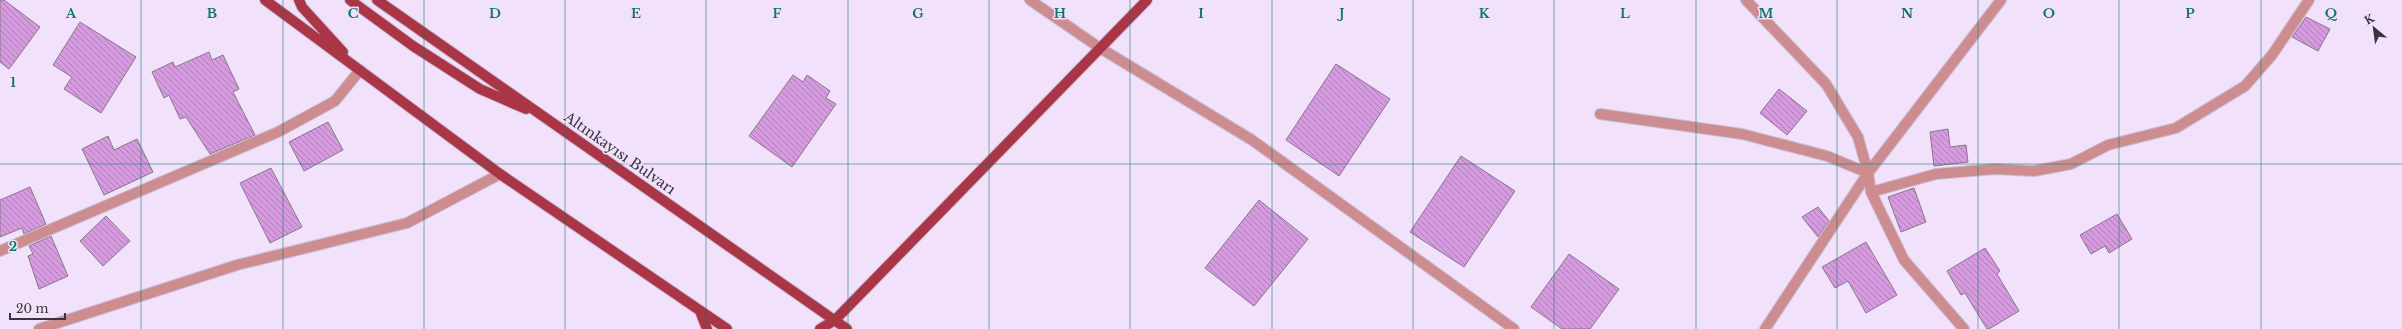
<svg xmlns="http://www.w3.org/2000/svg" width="2402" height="329" font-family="'Libre Baskerville',serif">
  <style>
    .building { fill: url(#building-back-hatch); stroke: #89778b }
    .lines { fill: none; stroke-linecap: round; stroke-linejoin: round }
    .minor-casing { stroke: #ccbed4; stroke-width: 12 }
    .major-casing { stroke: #ccbed4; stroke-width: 12 }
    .minor { stroke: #cd8c8f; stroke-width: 10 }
    .major { stroke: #aa3546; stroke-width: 10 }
    .grid { fill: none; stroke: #0f766e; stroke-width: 1; stroke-opacity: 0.55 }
    .labels { text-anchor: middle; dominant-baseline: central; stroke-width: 3; stroke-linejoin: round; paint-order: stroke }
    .street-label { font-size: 14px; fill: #3a333d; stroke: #f1e1fa }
    .grid-label { font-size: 13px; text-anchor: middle; font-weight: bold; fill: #0f766e; stroke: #f1e1fa; stroke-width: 3; stroke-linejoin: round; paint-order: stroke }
  </style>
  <defs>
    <pattern id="building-back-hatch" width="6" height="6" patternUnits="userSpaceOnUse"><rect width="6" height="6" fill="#d799e0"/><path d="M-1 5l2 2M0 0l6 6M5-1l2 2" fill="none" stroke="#af7db7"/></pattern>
  </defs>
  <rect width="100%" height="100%" fill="#f1e1fa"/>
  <!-- building -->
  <path class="building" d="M0 0H4L40 27 9 69 0 62Z
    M2306 17 2330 29 2318 51 2292 37Z
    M80 22 136 57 101 113 64 89 72 77 53 65Z
    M209 52 212 60 223 55 239 89 233 92 255 135 210 154 186 117 180 119 169 95 164 98 152 72 173 62 175 67Z
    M1336 64 1390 99 1339 176 1286 140Z
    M793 75 803 82 807 75 830 91 826 98 836 104 792 167 749 136Z
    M1779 89 1807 111 1787 135 1760 113Z
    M328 122 343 150 304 171 289 142Z
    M1948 129 1950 147 1966 145 1968 162 1934 166 1930 132Z
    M108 136 114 150 137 139 153 172 104 195 82 149Z
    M1461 156 1515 191 1464 267 1410 232Z
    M271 168 302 227 270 243 240 183Z
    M30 187 46 224 24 234 22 228 0 237V200Z
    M1914 188 1926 222 1901 232 1888 197Z
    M1259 200 1308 239 1254 306 1205 268Z
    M1818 207 1829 221 1818 237 1802 217Z
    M2117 214 2132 239 2109 253 2105 246 2091 254 2080 235Z
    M106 216 130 241 103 266 80 241Z
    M51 236 68 276 39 289 28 256 33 254 29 246Z
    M1866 242 1897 295 1866 313 1848 281 1835 288 1822 267Z
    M1985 248 2000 271 1997 274 2019 311 1989 329H1987L1965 293 1961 295 1947 271Z
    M1569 254 1619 289 1590 329H1562L1531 307Z"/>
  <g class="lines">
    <!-- minor casing -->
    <g class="minor-casing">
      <path id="minor" d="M1030 0 1100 48 1252 140 1514 329
        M1746 0 1826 84 1858 137 1868 173 1871 192 1904 260 1964 329
        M1600 114 1742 134 1827 156 1868 173
        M1871 192 1936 174 1995 169 2034 171 2071 164 2108 145 2176 128 2245 86 2272 55 2309 0
        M0 251 278 132 335 101 360 70
        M39 329 237 265 407 223 500 174
        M1765 329 1868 173 2001 0"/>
    </g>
    <!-- major casing -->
    <g class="major-casing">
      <path id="major" d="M265 0 500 174 727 329
        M299 0 302 7 343 52
        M350 0 413 46 480 89 526 109
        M377 0 847 329
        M700 311 707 329
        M820 329 835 320 1147 0"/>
    </g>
    <!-- minor -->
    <use href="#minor" class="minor"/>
    <!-- major -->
    <use href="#major" class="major"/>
  </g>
  <!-- grid -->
  <path class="grid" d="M141 0V329M283 0V329M424 0V329M565 0V329M706 0V329M848 0V329M989 0V329M1130 0V329M1272 0V329M1413 0V329M1554 0V329M1696 0V329M1837 0V329M1978 0V329M2119 0V329M2261 0V329M0 164H2402"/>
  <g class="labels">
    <!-- street labels -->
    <g class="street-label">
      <text transform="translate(620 153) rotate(35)">Altınkayısı Bulvarı</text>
    </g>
  </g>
  <g class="grid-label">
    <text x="71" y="18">A</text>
    <text x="212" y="18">B</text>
    <text x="353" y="18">C</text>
    <text x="495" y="18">D</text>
    <text x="636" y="18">E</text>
    <text x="777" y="18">F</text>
    <text x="918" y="18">G</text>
    <text x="1060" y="18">H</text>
    <text x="1201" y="18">I</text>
    <text x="1342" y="18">J</text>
    <text x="1484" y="18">K</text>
    <text x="1625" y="18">L</text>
    <text x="1766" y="18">M</text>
    <text x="1907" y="18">N</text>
    <text x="2049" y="18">O</text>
    <text x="2190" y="18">P</text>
    <text x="2331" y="18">Q</text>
    <text x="13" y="87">1</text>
    <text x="13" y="251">2</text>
  </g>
  <!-- north arrow -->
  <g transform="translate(2374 28) rotate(331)" stroke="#f1e1fa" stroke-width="3" paint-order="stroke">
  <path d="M0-3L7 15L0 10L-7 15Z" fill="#3a333d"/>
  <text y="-6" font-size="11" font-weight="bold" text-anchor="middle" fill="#3a333d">K</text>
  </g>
  <!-- scale -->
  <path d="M10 313v6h55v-6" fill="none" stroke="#3a333d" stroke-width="2"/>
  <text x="16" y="313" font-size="12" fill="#3a333d" stroke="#f1e1fa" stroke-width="3" paint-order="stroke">20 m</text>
</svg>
